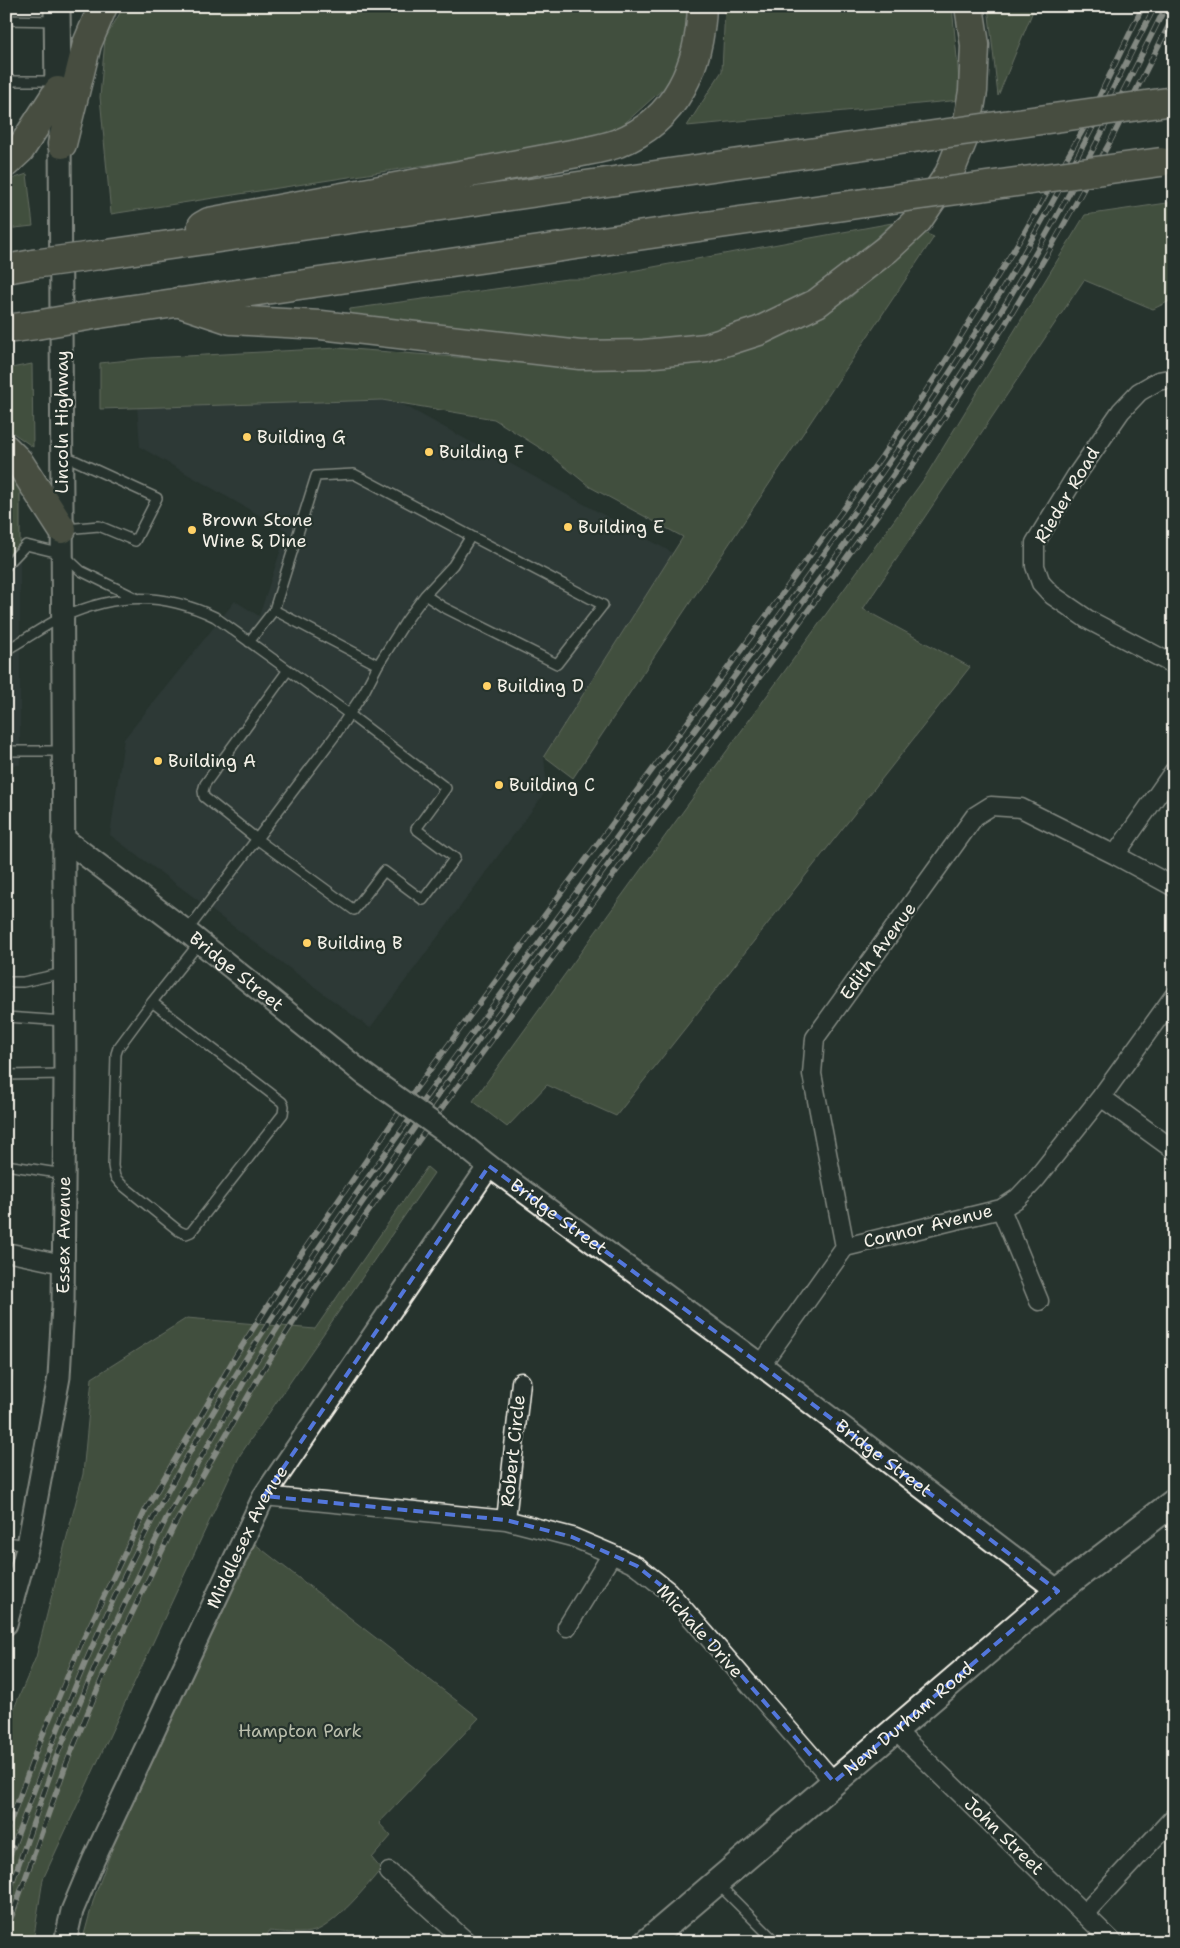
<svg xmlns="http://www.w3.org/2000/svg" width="1180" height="1948" font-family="'Shantell Sans',sans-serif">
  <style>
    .built { fill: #354040 }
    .green { fill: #647253; stroke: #acb29e }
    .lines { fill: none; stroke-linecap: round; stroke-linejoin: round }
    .service-casing { stroke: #f4f1e8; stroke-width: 12 }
    .minor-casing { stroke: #f4f1e8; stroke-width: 21 }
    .tertiary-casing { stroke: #f4f1e8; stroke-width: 25 }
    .secondary-casing { stroke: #f4f1e8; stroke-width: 29 }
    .motorway-casing { stroke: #f4f1e8; stroke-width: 31 }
    .service { stroke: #26332d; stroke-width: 9 }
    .minor { stroke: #26332d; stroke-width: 18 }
    .tertiary { stroke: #26332d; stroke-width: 21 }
    .secondary { stroke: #26332d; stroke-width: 25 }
    .motorway { stroke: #706e59; stroke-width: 28 }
    .rail-casing { stroke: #f4f1e8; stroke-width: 5.5 }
    .rail { stroke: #26332d; stroke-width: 4; stroke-dasharray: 11; stroke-linecap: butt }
    .tertiary-bridge-casing { stroke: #f4f1e8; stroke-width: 25; stroke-linecap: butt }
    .motorway-bridge-casing { stroke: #f4f1e8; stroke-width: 31; stroke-linecap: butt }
    .tertiary-bridge { stroke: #26332d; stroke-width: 21 }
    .motorway-bridge { stroke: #706e59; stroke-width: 28 }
    .marked { fill: none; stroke: #5377dc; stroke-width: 4; stroke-dasharray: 10 6; stroke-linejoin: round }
    .poi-dot { fill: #ffd166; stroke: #26332d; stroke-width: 2 }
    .labels { text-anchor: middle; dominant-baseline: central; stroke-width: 4.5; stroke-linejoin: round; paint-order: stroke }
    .street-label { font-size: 18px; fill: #f4f1e8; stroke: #26332d }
    .poi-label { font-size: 18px; fill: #f4f1e8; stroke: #26332d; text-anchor: start }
    .park-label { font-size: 18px; fill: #babeac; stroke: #26332d }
  </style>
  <rect width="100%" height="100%" fill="#26332d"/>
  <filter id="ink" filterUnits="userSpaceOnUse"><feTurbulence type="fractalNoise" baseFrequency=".02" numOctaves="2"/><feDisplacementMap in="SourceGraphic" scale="10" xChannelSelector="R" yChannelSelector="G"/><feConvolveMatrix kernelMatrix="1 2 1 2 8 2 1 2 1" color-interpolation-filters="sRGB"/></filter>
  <g filter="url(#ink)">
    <!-- built -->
    <path class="built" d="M382 400 398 402 673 553 544 756 547 790 370 1028 110 835 124 739 235 601 259 616 287 531 140 447 137 406Z
      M20 556V765H6V563Z"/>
    <!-- green -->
    <path class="green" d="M124 6H688L690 19 674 79 605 141 471 158 111 214 100 97 105 39Z
      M725 6H952L961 100 687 126 722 71Z
      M988 6H1035L998 96Z
      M27 174 33 226 6 229V181Z
      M1174 202V299L1153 309 1084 280 863 609 970 667 616 1116 547 1085 507 1127 473 1101 924 479 1085 215Z
      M892 223 847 265 780 310 707 337 619 345 349 316 350 309 567 279H588Z
      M922 232 934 237 573 778 544 756 683 537 590 487 548 453 494 419 382 400 100 409V363L148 358 338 348 612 369 748 349 850 298Z
      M32 364 33 447 6 428V369Z
      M6 468 20 491V556L6 563Z
      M427 1167 434 1173 240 1455 43 1879 33 1942H6V1727L36 1657 83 1474 92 1378 187 1318 315 1329Z
      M13 1369 6 1439V1371Z
      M255 1544 479 1718 379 1823 391 1836 372 1858 381 1869C368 1885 335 1925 315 1931 302 1935 282 1932 268 1931L267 1942H82L94 1898 112 1849Z"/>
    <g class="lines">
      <!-- service casing -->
      <g class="service-casing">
        <path id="service" d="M6 20 57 21
          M6 81H56
          M63 455 157 498 135 541 99 526 65 529
          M6 566 26 545 63 554 81 571 136 598
          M425 595 443 607 557 664 603 605 471 536
          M274 610 378 665
          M6 650C25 640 43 626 63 617 117 593 162 592 215 617L349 714 446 788 416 829 455 858 423 900 384 871 354 910 258 840 204 797 203 791 205 784 288 670
          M6 751H62
          M187 931 334 737 364 692 378 665 406 621 425 595 453 565 471 536 354 474 316 476 274 610 249 642
          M6 982H23L63 973
          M152 1002 282 1102 284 1106 283 1114 191 1232 186 1234 179 1231 121 1184 115 1177 113 1166 116 1054 118 1048Z
          M152 1002 200 942
          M6 1017 64 1021
          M6 1075 64 1074
          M6 1165 64 1174
          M6 1542 28 1545
          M718 1884 775 1941"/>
      </g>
      <!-- minor casing -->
      <g class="minor-casing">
        <path id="minor" d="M1174 378 1158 381 1139 392 1121 411 1076 476 1035 543V566L1041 583 1052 595 1087 619 1174 665
          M1115 855 1174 771
          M1101 1097 1174 1150
          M1001 1209 1039 1301
          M845 1247 812 1074 815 1038 975 816 991 806 1021 808 1115 855 1174 887
          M6 1252 63 1264
          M761 1365 845 1247 1001 1209 1018 1198 1036 1179 1101 1097 1174 996
          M264 1496 506 1520 572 1537 612 1554 637 1566 668 1591 834 1782
          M506 1520 521 1382
          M567 1627 612 1554
          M895 1730 1113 1942
          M389 1872 467 1942
          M1085 1913 1174 1817"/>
      </g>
      <!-- tertiary casing -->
      <g class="tertiary-casing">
        <g id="tertiary">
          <path id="s1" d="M63 838 186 931 364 1074"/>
          <path id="s2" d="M458 1141 489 1166 761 1365 1058 1591"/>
          <path id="s3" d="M6 1624 28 1545 59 1377 63 1306 65 1074 60 128"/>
          <path id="s4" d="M65 1942 72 1911 93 1861 264 1496 489 1166"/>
        </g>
      </g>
      <!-- secondary casing -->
      <g class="secondary-casing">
        <g id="secondary">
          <path d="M57 6 58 91"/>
          <path id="s5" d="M647 1942 1058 1591 1174 1502"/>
        </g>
      </g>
      <!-- motorway casing -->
      <g class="motorway-casing">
        <path id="motorway" d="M62 144 87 44 103 6
          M6 163 20 150 58 91
          M202 226 209 222 577 153C591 150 606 148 618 143 677 120 700 65 702 6
          M100 255 913 138
          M6 269 33 264
          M177 302 231 320 321 325 580 355 644 354 706 348 759 331 817 303 887 249 918 220 949 174 966 132 973 91 975 45 969 6
          M99 314 878 201
          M6 329 36 325
          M6 449 19 462 62 529"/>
      </g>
      <!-- service -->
      <use href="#service" class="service"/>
      <!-- minor -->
      <use href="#minor" class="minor"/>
      <!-- tertiary -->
      <use href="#tertiary" class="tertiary"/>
      <!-- secondary -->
      <use href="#secondary" class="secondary"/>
      <!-- motorway -->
      <use href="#motorway" class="motorway"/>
      <!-- rail casing -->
      <g class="rail-casing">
        <path id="rail" d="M6 1834 36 1751 81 1644 146 1509 235 1357 295 1263 412 1094 753 634 882 456 940 370 1021 238 1084 128 1143 6
          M6 1866C50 1745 97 1625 157 1511 272 1296 421 1104 564 909 630 820 694 730 760 642 838 535 916 428 986 316 1048 216 1102 111 1155 6
          M6 1900 56 1758 101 1653 166 1519 255 1363 308 1280 429 1107 843 547C895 473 947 398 995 321 1058 220 1113 113 1166 6
          M6 1932 67 1762 111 1657 175 1524 263 1370 317 1285 438 1113 778 652 907 474 1003 328 1049 251 1111 140 1174 15"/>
      </g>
      <!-- rail -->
      <use href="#rail" class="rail"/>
      <!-- tertiary-bridge casing -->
      <g class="tertiary-bridge-casing">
        <path id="tertiary-bridge" d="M364 1074 458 1141"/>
      </g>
      <!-- motorway-bridge casing -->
      <g class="motorway-bridge-casing">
        <path id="motorway-bridge" d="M913 138 1174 101
          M878 201 1161 162
          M33 264 100 255
          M36 325 99 314"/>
      </g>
      <!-- tertiary-bridge -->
      <use href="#tertiary-bridge" class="tertiary-bridge"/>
      <!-- motorway-bridge -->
      <use href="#motorway-bridge" class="motorway-bridge"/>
    </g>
  </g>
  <!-- marked area -->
  <path d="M0 0H1180V1948H0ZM489 1166 761 1365 1058 1591 834 1782 668 1591 637 1566 572 1537 506 1520 264 1496Z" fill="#26332d" fill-opacity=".55" fill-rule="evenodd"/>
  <path class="marked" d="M489 1166 761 1365 1058 1591 834 1782 668 1591 637 1566 572 1537 506 1520 264 1496Z"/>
  <!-- markers -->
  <g class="poi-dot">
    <circle cx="247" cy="437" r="5"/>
    <circle cx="429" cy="452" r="5"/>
    <circle cx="568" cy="527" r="5"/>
    <circle cx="192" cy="530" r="5"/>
    <circle cx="487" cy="686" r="5"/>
    <circle cx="158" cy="761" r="5"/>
    <circle cx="499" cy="785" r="5"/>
    <circle cx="307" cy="943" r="5"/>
  </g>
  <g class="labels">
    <!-- street labels -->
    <g class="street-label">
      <text transform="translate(62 422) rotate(-90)">Lincoln Highway</text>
      <text transform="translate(1067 495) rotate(-59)">Rieder Road</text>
      <text transform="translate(878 951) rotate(-54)">Edith Avenue</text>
      <text stroke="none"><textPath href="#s1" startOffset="219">Bridge Street</textPath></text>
      <text stroke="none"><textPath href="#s2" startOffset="126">Bridge Street</textPath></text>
      <text transform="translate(928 1226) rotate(-14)">Connor Avenue</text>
      <text stroke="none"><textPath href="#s3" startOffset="395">Essex Avenue</textPath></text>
      <text transform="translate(513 1451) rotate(-84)">Robert Circle</text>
      <text stroke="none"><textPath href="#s2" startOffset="531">Bridge Street</textPath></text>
      <text stroke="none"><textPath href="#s4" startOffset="445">Middlesex Avenue</textPath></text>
      <text transform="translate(700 1631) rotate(48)">Michale Drive</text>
      <text stroke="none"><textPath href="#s5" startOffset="344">New Durham Road</textPath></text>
      <text transform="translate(1004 1836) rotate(44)">John Street</text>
    </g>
    <!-- poi labels -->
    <g class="poi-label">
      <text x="257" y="437">Building G</text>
      <text x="439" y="452">Building F</text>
      <text x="202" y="520">Brown Stone<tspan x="202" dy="21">Wine &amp; Dine</tspan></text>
      <text x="578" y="527">Building E</text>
      <text x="497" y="686">Building D</text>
      <text x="168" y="761">Building A</text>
      <text x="509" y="785">Building C</text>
      <text x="317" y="943">Building B</text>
    </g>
    <!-- park labels -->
    <g class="park-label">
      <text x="300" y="1731">Hampton Park</text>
    </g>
  </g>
  <!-- margin -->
  <rect width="1180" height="1948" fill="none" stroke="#26332d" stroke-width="25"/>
  <rect x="12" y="12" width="1155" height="1923" fill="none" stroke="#f4f1e8" stroke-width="2" filter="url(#ink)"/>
</svg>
